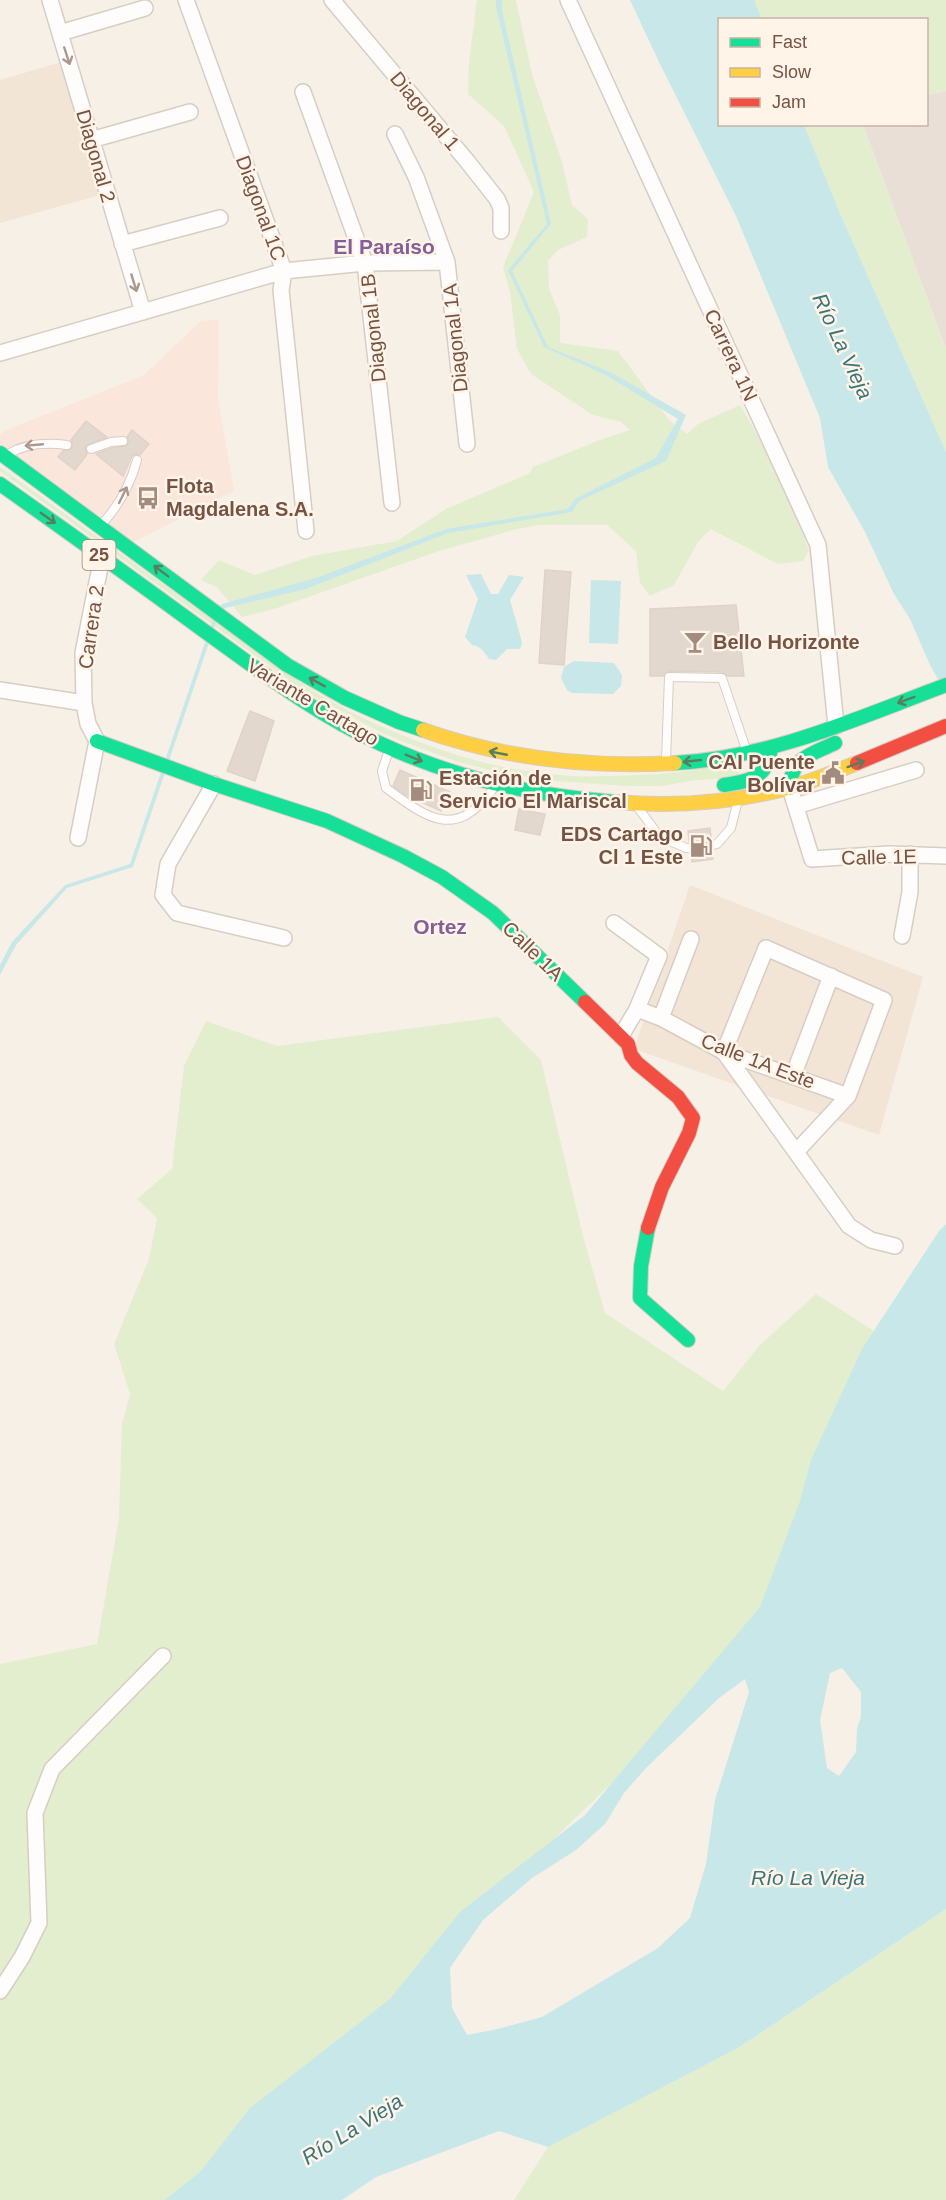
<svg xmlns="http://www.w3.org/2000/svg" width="946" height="2200" font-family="Arial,sans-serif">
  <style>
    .residential { fill: #f3e5d5 }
    .commercial { fill: #fbe6db }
    .industrial { fill: #eadfd7 }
    .green { fill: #e3eecf }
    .water { fill: #c7e7e8; fill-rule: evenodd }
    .building { fill: #e3d8ce; stroke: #e0d2c8; stroke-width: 1.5 }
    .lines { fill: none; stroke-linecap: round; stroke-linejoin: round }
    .lane-casing { stroke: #d8cdc4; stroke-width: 10 }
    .street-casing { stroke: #d8cdc4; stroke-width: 18 }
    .fast-casing { stroke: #d7ccc3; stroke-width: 16 }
    .slow-casing { stroke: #d7ccc3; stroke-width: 16 }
    .jam-casing { stroke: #d7ccc3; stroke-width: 16 }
    .lane { stroke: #fefdfb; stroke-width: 8 }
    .street { stroke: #fefdfb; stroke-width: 15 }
    .fast { stroke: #16e098; stroke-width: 14 }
    .slow { stroke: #ffcf43; stroke-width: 14 }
    .jam { stroke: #f24e42; stroke-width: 14 }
    .oneway { stroke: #ac988e }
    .oneway2 { stroke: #597e5e }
    .labels { text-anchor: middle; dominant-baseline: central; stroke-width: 5; stroke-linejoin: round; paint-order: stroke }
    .shield { fill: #fff4e7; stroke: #9f8476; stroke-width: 1.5 }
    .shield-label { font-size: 18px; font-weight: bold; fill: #765445 }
    .street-label { font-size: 20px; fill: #765445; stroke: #fff4e7 }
    .poi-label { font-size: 20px; font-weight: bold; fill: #765445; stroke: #fff4e7; text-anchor: start }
    .neighbourhood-label { font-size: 21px; font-weight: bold; fill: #84609a; stroke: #fff4e7 }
    .water-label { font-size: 21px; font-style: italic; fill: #38757d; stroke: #fff4e7 }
  </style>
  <rect width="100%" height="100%" fill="#f7f0e6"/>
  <!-- residential -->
  <path class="residential" d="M68 60 107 193 0 223V80Z
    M690 885 923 977 879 1135 634 1049Z"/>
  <!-- commercial -->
  <path class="commercial" d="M219 319 218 398 234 491 130 544 0 446V435L6 430 144 375 201 321Z"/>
  <!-- industrial -->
  <path class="industrial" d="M946 91V349L863 125 926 124 927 95Z"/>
  <!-- green -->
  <path class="green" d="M477 0H516L532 74 562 162 572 205 588 219 587 237 558 250 548 261 549 289 560 315V343L618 351 669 420 687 434 698 424 740 405C768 451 790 499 809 550L803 561 778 564 711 529 698 542 674 585 650 596 640 583 636 551 607 525H539L517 529 439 551 277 608 242 617 217 587 201 580 219 560 255 575 312 556 397 541 446 509 530 473 533 467 600 440 630 430 621 422 593 415 531 374 517 349 510 292 503 267 534 192 504 126 468 94 469 62Z
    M754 0H946V91L927 95 926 20 762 19Z
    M804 125H863L946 349V452L839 211Z
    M0 467 308 688C393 739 505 781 606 776 639 775 674 775 706 767 716 765 726 760 736 764L740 771 736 778 696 780 662 786H626L556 781 514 776 458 762 404 742 380 732 304 691 0 471Z
    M498 1017 541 1060 583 1236 605 1313 723 1391 759 1346 816 1294 885 1338 798 1545 707 1691 472 1918 264 2140 188 2200H0V1664L97 1644 119 1518 122 1424 130 1394 114 1344 149 1259 157 1218 137 1199 172 1169 184 1066 206 1021 277 1046Z
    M946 1909V2200H514L548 2147 738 2048Z"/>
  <!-- water -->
  <path class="water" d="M496 0H502V11L551 224 512 271 548 347 610 372 686 415 666 461 579 501 572 512 448 533 306 589 225 608 218 616 133 867 67 888 16 945 0 975V965L12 942 65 885 130 864 215 613 222 604 316 578 446 529 568 509 575 499 656 458 678 419 606 375 544 347 508 270 547 224 496 7Z
    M630 0H754L762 19 720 20V124L804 125 839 211 946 452V693L930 665 910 619 894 594 864 530 828 467 820 418 736 216 660 64Z
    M481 574 491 594H498L509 575 524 577 510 600 522 642 521 647 519 649H507L496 660 489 659C484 652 481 646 472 645L465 637 478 599 466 575Z
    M591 580 621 581 618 644 589 643Z
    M574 661 614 663 622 675 621 686 613 694 572 693 567 690 561 678 564 667Z
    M946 1224V1909L738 2048 548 2147 499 2131 376 2177 342 2200H165L201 2171 250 2108 390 1999 460 1912 585 1815 760 1607 800 1501 811 1460 862 1349 939 1231ZM842 1668 861 1692V1717L857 1729 856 1752 839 1776 827 1768 820 1720 830 1673ZM745 1679 749 1692 715 1800 706 1864 690 1918 658 1948 542 2017 498 2029 467 2035 452 2008 450 1968 483 1920 532 1878 576 1850 605 1824 624 1793 646 1768 719 1698Z"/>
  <!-- building -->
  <path class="building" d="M86 421 107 437 87 445 85 448 87 454 75 470 58 457 63 451 71 449 73 445 71 440Z
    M132 430 149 444 140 455 136 454 132 456 123 476 96 454 112 448 126 446 129 441 127 437Z
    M545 570 571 572 564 665 539 663Z
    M736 605 744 676H728L722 672 669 671 663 676H650V609Z
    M250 711 274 721 255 781 227 771Z
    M400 770 450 792 441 811 406 795 393 786Z
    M519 809 545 814 540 835 515 830Z
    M710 828 711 839 706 846 708 849 712 851 713 859 692 862 691 854 695 851 696 847 693 843 689 842 688 831Z"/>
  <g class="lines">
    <!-- lane casing -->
    <g class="lane-casing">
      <path id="lane" d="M91 449 111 442 123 441
        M8 454C26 443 46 442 67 445
        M103 523C119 505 131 483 137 460
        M388 753 382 771 386 788C428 819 456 840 493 789
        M666 760 669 677 722 678 746 749
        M639 809 659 836 686 848H690
        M712 845 717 844 731 828 737 804"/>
    </g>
    <!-- street casing -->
    <g class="street-casing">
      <path id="street" d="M50 0 143 312
        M186 0 284 271 281 290 306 531
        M332 0 467 161 497 199 501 208V231
        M568 0 818 545 836 726
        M60 33 145 8
        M303 92 365 263 392 503
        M395 134 416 177 447 262 467 444
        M91 140 190 112
        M122 244 220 218
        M0 353 284 271 365 263 447 262
        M0 690 84 703
        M214 784 168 864 163 895 177 913 284 938
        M790 788 812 859 889 854 946 856
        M796 806 916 770
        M78 838 97 741 88 724 84 703 83 653 102 557
        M614 923 659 956 637 1009 621 1036
        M902 936 910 892V854
        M637 1009 661 1018 724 1052 848 1096
        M661 1018 691 939
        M793 1076 831 976
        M796 1152 848 1096 884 1000 766 948 724 1052 849 1226 871 1240 895 1246
        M0 1991 22 1957 39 1923 35 1813 52 1769 163 1656"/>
    </g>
    <!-- fast casing -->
    <g class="fast-casing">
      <path id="fast" d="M0 453 287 665 345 698 399 722 423 730
        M0 484C68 532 136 581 203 630 260 671 315 714 379 743 454 778 533 796 615 802
        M97 741 214 784 327 821 403 856 442 877 493 913 585 1002
        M675 763C770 758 858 718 946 685
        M724 785C751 781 768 778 771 747
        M790 788C791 757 811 755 835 743
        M648 1228 641 1266 640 1298 688 1340"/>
    </g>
    <!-- slow casing -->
    <g class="slow-casing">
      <path id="slow" d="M423 730C505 759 588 768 675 763
        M615 802C674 807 734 803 791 787 813 781 835 772 857 763"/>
    </g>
    <!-- jam casing -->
    <g class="jam-casing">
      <path id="jam" d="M857 763 946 726
        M585 1002 628 1044 631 1055 637 1063 678 1097 693 1118 689 1133 662 1187 648 1228"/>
    </g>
    <!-- lane -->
    <use href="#lane" class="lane"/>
    <!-- street -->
    <use href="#street" class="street"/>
    <!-- fast -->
    <use href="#fast" class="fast"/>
    <!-- slow -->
    <use href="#slow" class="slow"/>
    <!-- jam -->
    <use href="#jam" class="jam"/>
  </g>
  <!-- one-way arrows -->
  <defs><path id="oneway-shaft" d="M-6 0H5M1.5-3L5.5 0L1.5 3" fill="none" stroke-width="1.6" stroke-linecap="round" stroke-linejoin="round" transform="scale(1.5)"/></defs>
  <g class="oneway">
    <use href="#oneway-shaft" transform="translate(67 56) rotate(72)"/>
    <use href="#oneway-shaft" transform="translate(134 283) rotate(73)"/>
    <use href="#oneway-shaft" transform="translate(34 445) rotate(175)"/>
    <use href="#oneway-shaft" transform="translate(123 495) rotate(-64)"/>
  </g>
  <g class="oneway2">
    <use href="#oneway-shaft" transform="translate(48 518) rotate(35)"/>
    <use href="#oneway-shaft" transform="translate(161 571) rotate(-143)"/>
    <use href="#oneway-shaft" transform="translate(317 682) rotate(-151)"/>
    <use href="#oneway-shaft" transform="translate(906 700) rotate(160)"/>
    <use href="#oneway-shaft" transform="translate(498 753) rotate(-169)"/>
    <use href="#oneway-shaft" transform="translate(414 758) rotate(22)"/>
    <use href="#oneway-shaft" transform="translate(692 761) rotate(174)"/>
    <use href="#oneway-shaft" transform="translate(856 764) rotate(-20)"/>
  </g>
  <!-- icons -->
  <defs>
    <g id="bus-bare" transform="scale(1.8)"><path d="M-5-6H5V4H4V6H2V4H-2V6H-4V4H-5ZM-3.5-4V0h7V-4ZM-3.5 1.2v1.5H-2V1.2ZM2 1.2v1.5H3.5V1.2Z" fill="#a38b7d" stroke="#fff4e7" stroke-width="2.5" paint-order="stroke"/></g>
    <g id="bar-bare" transform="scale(1.8)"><path d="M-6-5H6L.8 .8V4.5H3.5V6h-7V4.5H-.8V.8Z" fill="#a38b7d" stroke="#fff4e7" stroke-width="2.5" paint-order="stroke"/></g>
    <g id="civic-bare" transform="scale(1.8)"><path d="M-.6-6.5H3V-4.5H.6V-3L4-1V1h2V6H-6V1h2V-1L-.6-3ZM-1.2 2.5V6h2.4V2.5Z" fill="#a38b7d" stroke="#fff4e7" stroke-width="2.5" paint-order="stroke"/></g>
    <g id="fuel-bare" transform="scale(1.8)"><path d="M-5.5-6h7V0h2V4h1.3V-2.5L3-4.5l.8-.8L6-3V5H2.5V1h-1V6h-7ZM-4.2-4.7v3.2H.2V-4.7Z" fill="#a38b7d" stroke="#fff4e7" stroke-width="2.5" paint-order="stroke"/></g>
  </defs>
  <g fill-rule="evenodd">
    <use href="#bus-bare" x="148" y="498"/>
    <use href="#bar-bare" x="695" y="642"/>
    <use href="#civic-bare" x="833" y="773"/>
    <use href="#fuel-bare" x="421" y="790"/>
    <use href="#fuel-bare" x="701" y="846"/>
  </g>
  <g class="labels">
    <!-- shield labels -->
    <rect class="shield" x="82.5" y="540" width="33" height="30" rx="4.5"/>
    <g class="shield-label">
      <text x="99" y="555">25</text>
    </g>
    <!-- street labels -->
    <g class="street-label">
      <text transform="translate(425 111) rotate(50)">Diagonal 1</text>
      <text transform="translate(96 156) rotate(74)">Diagonal 2</text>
      <text transform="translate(261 208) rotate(70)">Diagonal 1C</text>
      <text transform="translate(373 328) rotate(-96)">Diagonal 1B</text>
      <text transform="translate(455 338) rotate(-96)">Diagonal 1A</text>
      <text transform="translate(731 355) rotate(65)">Carrera 1N</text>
      <text transform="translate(91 627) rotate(-82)">Carrera 2</text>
      <text transform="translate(313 702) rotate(31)">Variante Cartago</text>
      <text transform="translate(879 857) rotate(-1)">Calle 1E</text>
      <text transform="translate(533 951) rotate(44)">Calle 1A</text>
      <text transform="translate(758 1061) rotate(21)">Calle 1A Este</text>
    </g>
    <!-- poi labels -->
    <g class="poi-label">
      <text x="166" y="486">Flota<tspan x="166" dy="23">Magdalena S.A.</tspan></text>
      <text x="713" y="642">Bello Horizonte</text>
      <text x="815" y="762" text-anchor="end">CAI Puente<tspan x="815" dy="23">Bolívar</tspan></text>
      <text x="439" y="778">Estación de<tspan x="439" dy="23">Servicio El Mariscal</tspan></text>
      <text x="683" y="834" text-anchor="end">EDS Cartago<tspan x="683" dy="23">Cl 1 Este</tspan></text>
    </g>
    <!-- neighbourhood labels -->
    <g class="neighbourhood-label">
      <text x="384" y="246">El Paraíso</text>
      <text x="440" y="926">Ortez</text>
    </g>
    <!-- water labels -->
    <g class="water-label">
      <text transform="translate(843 346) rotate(65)">Río La Vieja</text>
      <text x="808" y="1877">Río La Vieja</text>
      <text transform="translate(352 2129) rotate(-32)">Río La Vieja</text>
    </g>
  </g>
  <!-- legend -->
  <rect x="718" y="18" width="210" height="108" fill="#fff4e7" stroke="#c8b4a6" stroke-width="1.5"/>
  <rect x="730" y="38" width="30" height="9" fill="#16e098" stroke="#c8b4a6" stroke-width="1.5"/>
  <text x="772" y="48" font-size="18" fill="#765445">Fast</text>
  <rect x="730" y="68" width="30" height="9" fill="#ffcf43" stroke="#c8b4a6" stroke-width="1.5"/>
  <text x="772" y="78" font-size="18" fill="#765445">Slow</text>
  <rect x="730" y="98" width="30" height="9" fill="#f24e42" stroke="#c8b4a6" stroke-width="1.5"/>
  <text x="772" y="108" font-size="18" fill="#765445">Jam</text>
</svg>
